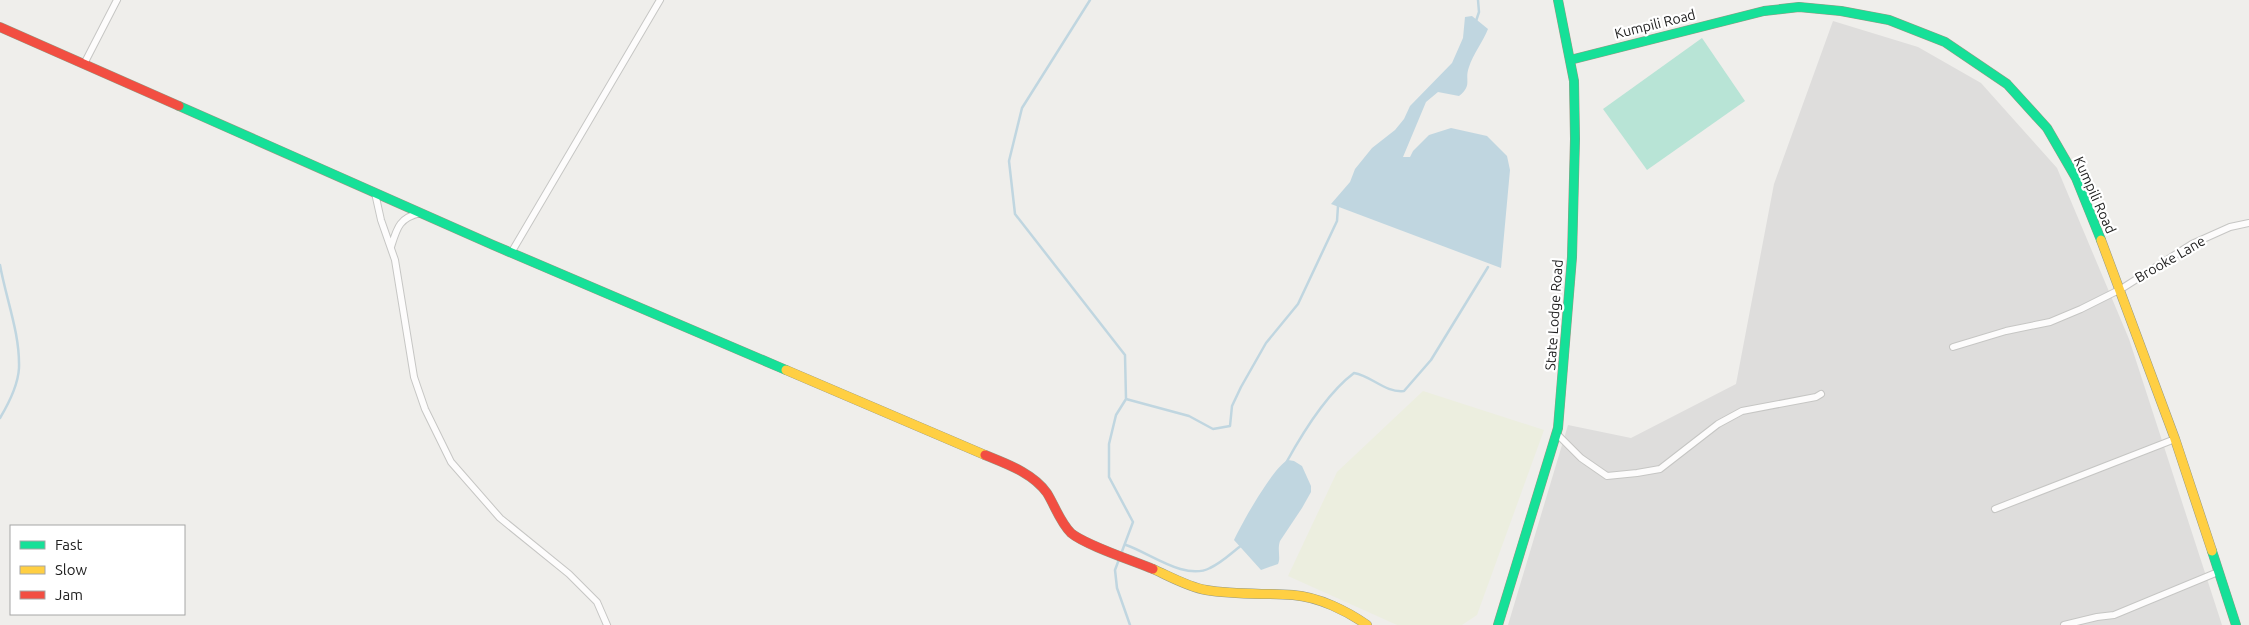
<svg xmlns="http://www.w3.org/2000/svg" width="2249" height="625" font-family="Ubuntu,sans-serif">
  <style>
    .residential { fill: #dedddc }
    .farmland { fill: #eceedf }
    .pitch { fill: #b8e4d6 }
    .water { fill: #c0d6e0 }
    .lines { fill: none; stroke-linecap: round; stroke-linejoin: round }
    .stream { stroke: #c0d6e0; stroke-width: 2.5 }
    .street-casing { stroke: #c6c6c4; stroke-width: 8 }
    .fast-casing { stroke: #959983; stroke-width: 10 }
    .slow-casing { stroke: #959983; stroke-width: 10 }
    .jam-casing { stroke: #959983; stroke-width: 10 }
    .street { stroke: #fdfcfc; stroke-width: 6 }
    .fast { stroke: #16e098; stroke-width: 9 }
    .slow { stroke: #ffcf43; stroke-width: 9 }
    .jam { stroke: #f24e42; stroke-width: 9 }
    .labels { text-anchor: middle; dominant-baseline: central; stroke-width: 4.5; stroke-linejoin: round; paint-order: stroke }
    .street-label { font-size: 14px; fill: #212121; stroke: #fff }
  </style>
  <rect width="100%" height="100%" fill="#efeeeb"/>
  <!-- residential -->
  <path class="residential" d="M1833 21 1918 47 1981 83 2057 168 2129 339 2222 625H1508L1568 425 1631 438 1736 384 1774 184Z"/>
  <!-- farmland -->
  <path class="farmland" d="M1423 391 1544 430 1477 615 1462 625H1397L1288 576 1337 472Z"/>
  <!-- pitch -->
  <path class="pitch" d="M1702 38 1745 101 1647 170 1603 109Z"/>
  <!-- water -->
  <path class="water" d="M1472 16 1488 29C1483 42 1473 54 1469 67 1464 80 1473 85 1459 96L1438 92 1426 102 1403 157H1410L1413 151 1429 135 1451 128 1487 136 1507 156 1510 170 1501 268 1331 204 1350 182 1355 169 1372 148 1395 130 1404 119 1410 106 1452 63 1463 38 1465 17Z
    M1288 460 1294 461 1302 466 1311 486V492L1302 508 1280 541C1277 550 1281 558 1278 564L1261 570 1234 540C1242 523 1273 467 1288 460Z"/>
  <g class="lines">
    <!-- stream -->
    <path class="stream" d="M1090 0 1022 108 1009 161 1015 214 1125 355 1126 399
      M1476 21 1479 12 1478 0
      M0 265C6 299 20 333 19 368 18 386 9 403 0 418
      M1286 463C1303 432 1326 394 1354 373 1372 376 1385 393 1404 391L1431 360 1488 267
      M1126 545C1150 553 1185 581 1210 568 1223 562 1231 553 1242 545
      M1130 625 1117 588 1115 570 1133 522 1109 477V444L1116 415 1126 399 1189 416 1213 429 1230 426 1232 406 1241 387 1266 343 1298 304 1337 221 1338 206"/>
    <!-- street casing -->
    <g class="street-casing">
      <path id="street" d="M84 64 117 0
        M375 193 381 220 395 260 414 377 425 409 451 462 500 518 569 574 597 602 607 625
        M391 247C397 228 399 218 420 213
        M511 253 660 0
        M1953 347 2006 331 2050 322 2081 309 2121 289 2192 244 2230 227 2249 223
        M1556 433 1581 458 1607 476 1637 473 1660 469 1718 424 1742 411 1816 397 1821 394
        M1995 509 2175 439
        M2064 625 2097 617 2114 615 2218 572"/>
    </g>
    <!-- fast casing -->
    <g class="fast-casing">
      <path id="fast" d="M1570 60 1764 11 1799 7 1841 11 1889 20 1945 42 2007 84 2047 128 2076 178 2101 240
        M179 106 493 245 786 370
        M2212 551 2236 625
        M1498 625 1558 428 1572 257 1575 139 1574 81 1558 0"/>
    </g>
    <!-- slow casing -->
    <g class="slow-casing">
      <path id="slow" d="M2101 240 2175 439 2212 551
        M786 370 985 455
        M1153 569C1169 576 1188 587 1206 590 1235 595 1264 593 1293 595 1319 597 1347 611 1367 625"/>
    </g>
    <!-- jam casing -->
    <g class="jam-casing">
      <path id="jam" d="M0 27 179 106
        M985 455C1007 464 1033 473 1047 493 1055 506 1060 522 1071 533 1085 545 1134 561 1153 569"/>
    </g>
    <!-- street -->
    <use href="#street" class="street"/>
    <!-- fast -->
    <use href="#fast" class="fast"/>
    <!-- slow -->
    <use href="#slow" class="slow"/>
    <!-- jam -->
    <use href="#jam" class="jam"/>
  </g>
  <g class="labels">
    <!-- street labels -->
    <g class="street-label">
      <text transform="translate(1655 24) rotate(-14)">Kumpili Road</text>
      <text transform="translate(2095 195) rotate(66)">Kumpili Road</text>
      <text transform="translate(2170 259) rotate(-30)">Brooke Lane</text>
      <text transform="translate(1554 315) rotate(-86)">State Lodge Road</text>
    </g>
  </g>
  <!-- legend -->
  <rect x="10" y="525" width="175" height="90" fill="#ffffff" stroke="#a6a6a6"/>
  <rect x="20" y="541" width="25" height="8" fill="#16e098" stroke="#a6a6a6"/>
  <text x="55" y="550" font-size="15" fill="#212121">Fast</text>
  <rect x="20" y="566" width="25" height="8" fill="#ffcf43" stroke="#a6a6a6"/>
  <text x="55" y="575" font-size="15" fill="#212121">Slow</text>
  <rect x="20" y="591" width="25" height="8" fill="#f24e42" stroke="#a6a6a6"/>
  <text x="55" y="600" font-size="15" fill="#212121">Jam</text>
</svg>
